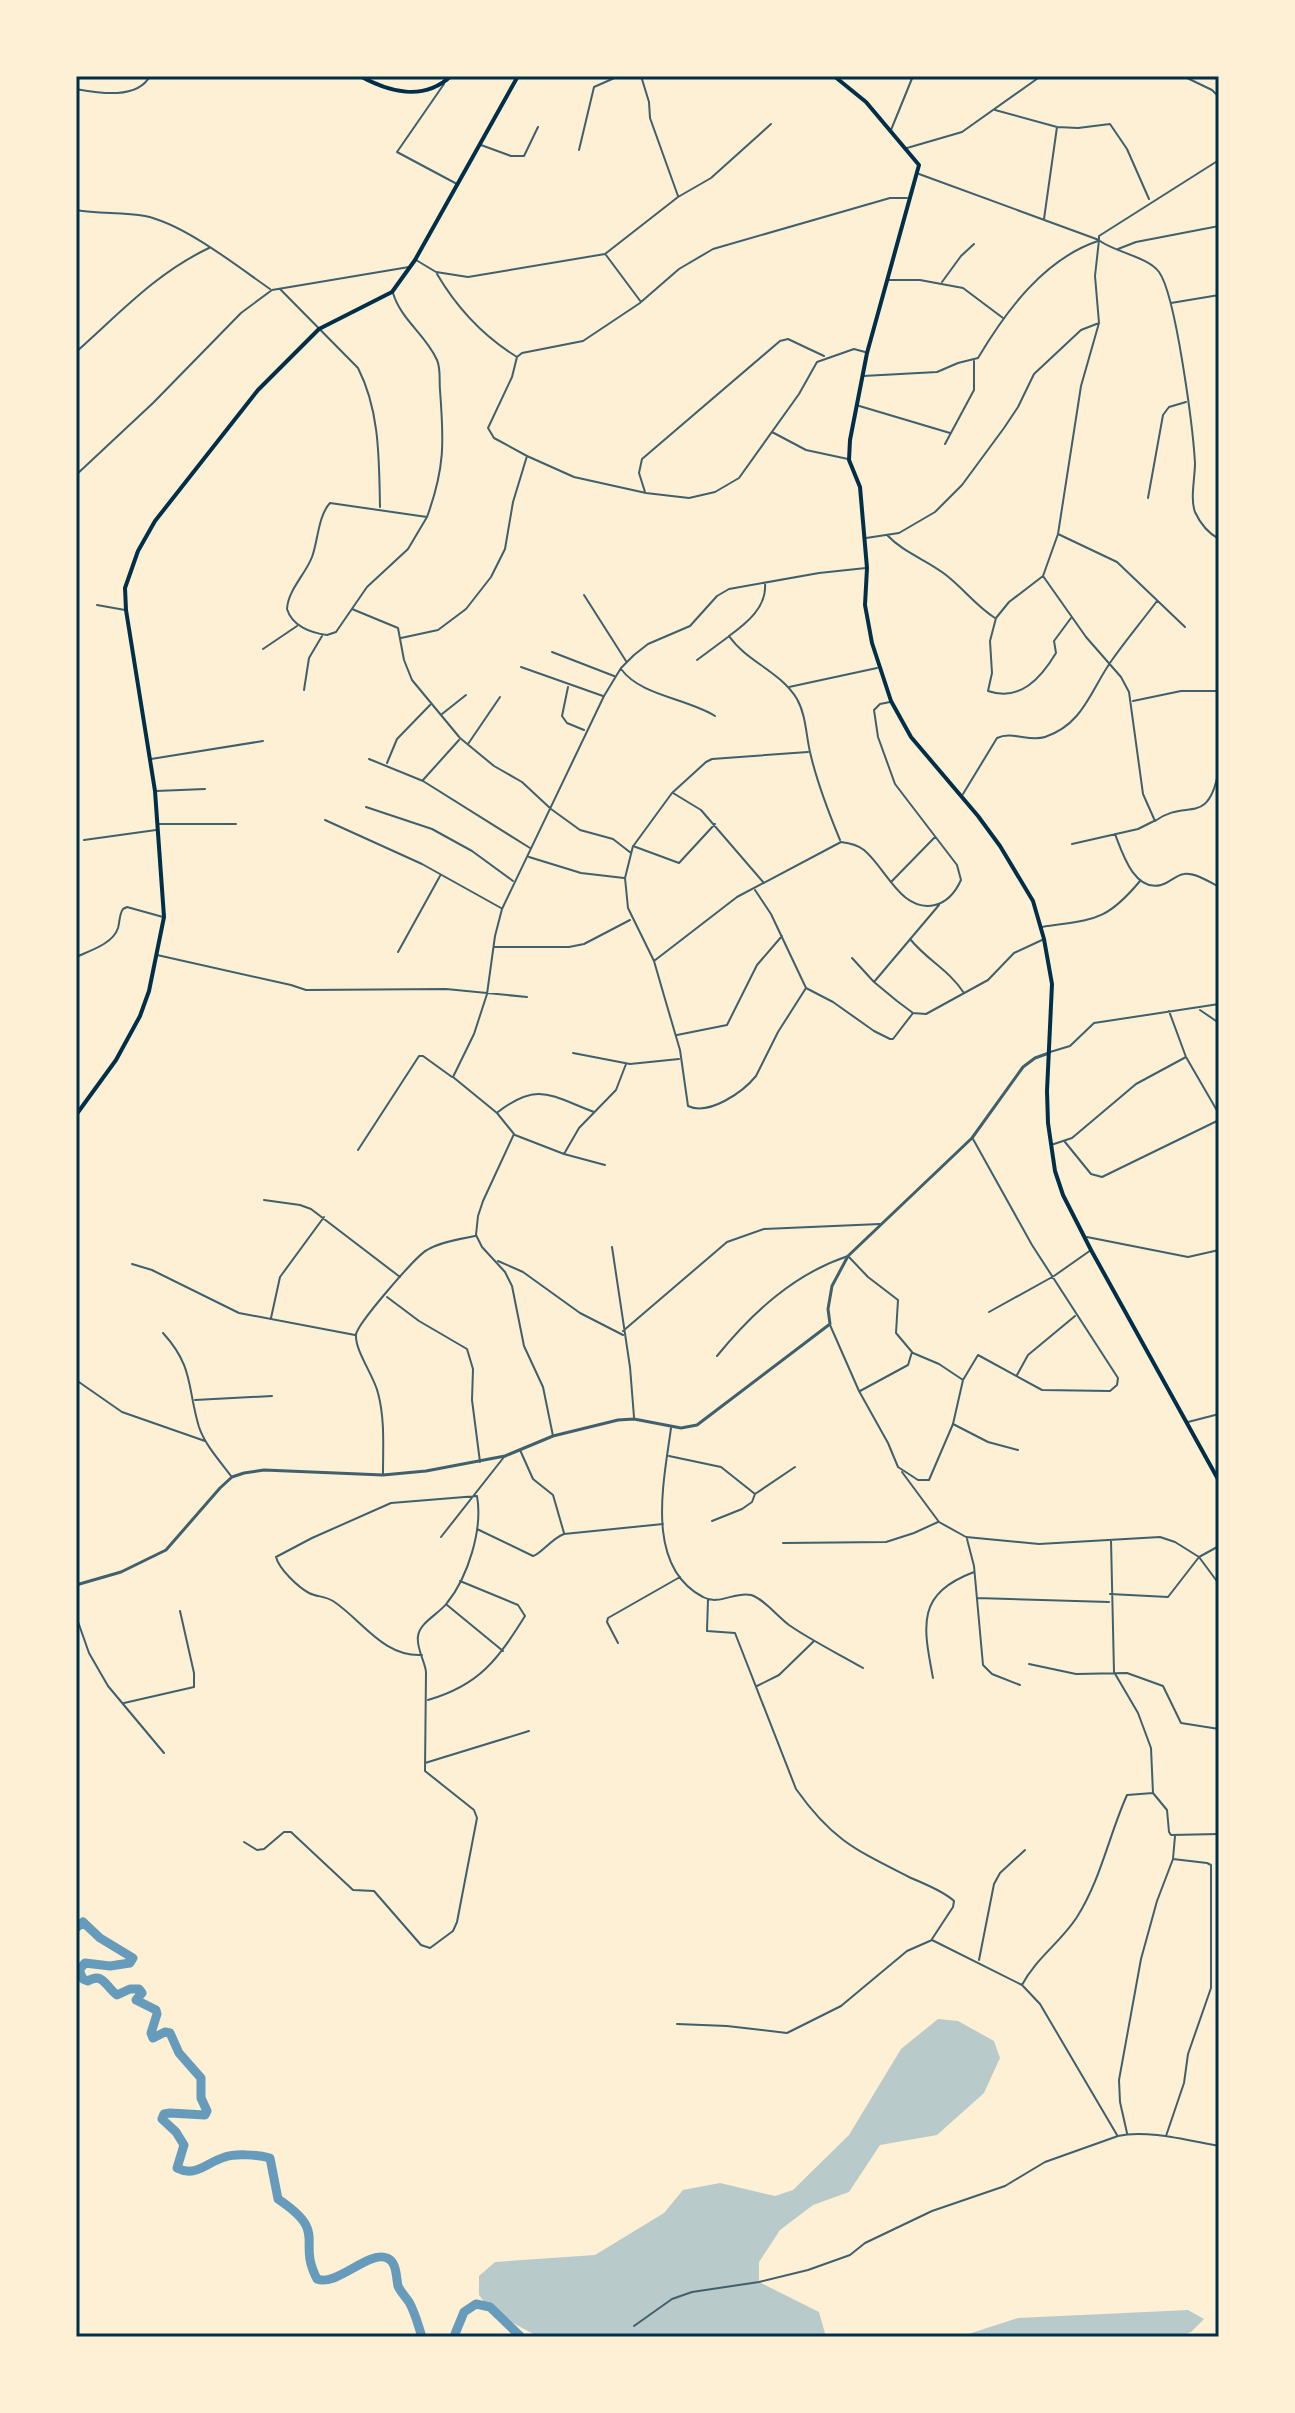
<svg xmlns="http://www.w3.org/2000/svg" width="1295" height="2413" font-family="Montserrat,sans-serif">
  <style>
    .green { fill: #b9caca }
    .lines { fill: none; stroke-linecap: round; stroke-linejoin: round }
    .river { stroke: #669bbc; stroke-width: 9 }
    .minor { stroke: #3f606c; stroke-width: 2 }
    .tertiary { stroke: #3f606c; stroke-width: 3 }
    .primary { stroke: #003049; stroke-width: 4 }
    .trunk { stroke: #003049; stroke-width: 4 }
    .neatline { fill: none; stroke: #003049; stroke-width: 3 }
  </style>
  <rect width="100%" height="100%" fill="#fdf0d5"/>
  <!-- green -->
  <path class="green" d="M938 2019 958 2021 994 2041 1000 2058 984 2093 937 2135 880 2145 849 2192 813 2205 780 2230 759 2262V2282L819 2312 826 2337H539L491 2311 479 2295V2276L495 2262 595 2255 664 2213 683 2190 720 2183 775 2196 793 2190 849 2135 901 2049Z
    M1188 2310 1204 2319 1191 2332 1178 2337H959L1018 2318Z"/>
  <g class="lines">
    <!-- river -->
    <path class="river" d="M76 1928 83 1922 100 1938 133 1958 130 1963 110 1966 85 1963 79 1970 83 1979 88 1981C103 1972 105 1986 117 1995L130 1989H139L142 1993 136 2000 156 2010 157 2014 151 2033 153 2038 165 2032 170 2033 179 2053 201 2078V2098L207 2111 205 2115 170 2113 164 2114 162 2119 176 2132 184 2145 177 2168C196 2178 207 2162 225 2157 236 2153 258 2155 270 2158L278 2199C330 2234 296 2239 317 2279 336 2287 369 2250 387 2258 397 2262 396 2277 398 2286 400 2291 405 2296 409 2302 415 2312 418 2325 422 2337
      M457 2337 455 2334 464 2312 476 2304 490 2307 521 2337"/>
    <!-- minor -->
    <path class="minor" d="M641 76 649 102 650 118 678 196
      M692 76V78
      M1183 76 1212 90 1219 97
      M444 84 397 152 457 184
      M76 89C99 93 137 100 150 76
      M995 110 1057 127 1078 128 1110 124 1127 149 1149 199
      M891 130 913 76
      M481 145 511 156H524L538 127
      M907 148 962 132 1041 76
      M579 150 594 87 619 76
      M919 174 1099 240V236L1219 160
      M76 210C99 214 122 212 145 216 184 224 237 266 270 289
      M1044 219 1057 127
      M1099 240 1095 276 1099 323 1081 386 1058 534 1043 576 1086 637 1121 677 1129 692 1143 794 1155 821C1186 798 1207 827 1218 774
      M1100 241C1115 252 1148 257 1159 272 1176 295 1193 429 1195 463 1195 478 1190 499 1195 512 1200 523 1208 533 1219 539
      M1118 249 1136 242 1219 226
      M606 255 641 302 679 269 713 249 890 198H907
      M416 260 436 272 468 277 605 254 678 197 711 178 771 124
      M437 274C457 308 483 336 517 357L522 353 583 341 640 303
      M889 280H920L963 288 1003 318
      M942 282 961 256 974 244
      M280 289 358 368C380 411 379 460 380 507
      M393 293C401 320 426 335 437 360 441 369 439 380 440 390 444 442 445 468 427 517
      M1171 303 1219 295
      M76 352C119 314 156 273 209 248
      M863 376 937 372 958 363 978 358C1006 311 1044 259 1098 241
      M856 405 950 433
      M772 432 806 450 848 459
      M945 444 974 390V361
      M527 456 574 477 646 493 689 498 715 492 739 478 799 394 817 362 854 349 865 352
      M76 475 153 403 241 313 272 290 409 267
      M645 492 639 473 642 459 780 341 788 339 824 356
      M1148 498 1163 415 1169 407 1186 402
      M330 503 427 517 408 549 367 587 336 632 327 635C311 633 292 626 287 609 288 590 305 575 312 557 318 541 318 516 330 503Z
      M1058 534 1117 562 1185 627
      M887 535C904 553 927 560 946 575 964 589 976 606 995 618
      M866 538 899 533 935 512 962 485 1004 428 1018 407 1034 374 1081 330 1099 323
      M1043 576 1009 602 996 618 990 641 992 673 988 691C1020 702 1041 678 1056 653L1054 641 1071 618
      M765 583C767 607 747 623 729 636 747 662 780 671 797 699 806 715 806 735 810 752 817 783 828 811 840 840
      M584 595 626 661
      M97 605 125 610
      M352 609 398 628 404 660 412 680 460 738 494 766 522 782 551 809 580 830 613 839 631 853
      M401 638 438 630 466 609 491 577 505 549 513 502 527 456 494 438 488 428 512 377 517 357
      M263 649 297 626
      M552 652 614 676
      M697 660 728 637
      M521 667 603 696
      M621 669C641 696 686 698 715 716
      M568 687 562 716 567 723 584 730
      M789 687 877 668
      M304 690 309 658 322 636
      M1133 701 1181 691H1219
      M442 714 466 695
      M468 744 500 697
      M151 759 263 741
      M369 759 423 781 530 848
      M387 763 397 739 430 705
      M423 780 459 740
      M156 791 205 789
      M673 793 701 810 764 883
      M963 794 997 738C1012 731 1029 742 1045 737 1084 724 1091 689 1112 660 1126 640 1142 621 1157 601
      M366 807 432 829 472 851 513 881
      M325 820 422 864 501 908
      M157 824H236
      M715 824 679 863 633 846 625 878 628 908 654 961 665 999 680 1050 688 1106C709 1116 743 1092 756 1076L778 1032 806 988
      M1115 834C1122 852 1134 892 1161 885 1169 883 1176 875 1184 874 1194 872 1210 882 1219 887
      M84 840 156 830
      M1072 844 1138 829 1154 821
      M634 845 672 793 706 762 712 759 808 752
      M529 857 581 873 624 878
      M892 881 935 837
      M755 890 771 914 806 988 833 1002 874 1031 890 1039H893L913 1013
      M1042 927C1093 919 1105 923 1140 881
      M910 939C928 961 948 969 964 993
      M495 947H569L584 944 630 920
      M398 952 440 876
      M157 955 291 985 306 990 446 989 527 997
      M76 957C89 951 113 944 118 928 120 921 119 915 123 909L127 907 163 917
      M852 958 874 982 897 1001 913 1013 926 1014 988 980 1014 953 1042 940
      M654 961 737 897 841 842C849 843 858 845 864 850 886 868 901 913 935 905 947 902 956 891 961 880L957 865 895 784 878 737 874 710 880 704 890 702
      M874 982 939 905
      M1200 1010 1219 1023
      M1169 1011 1186 1057 1219 1114
      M677 1035 727 1025 757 965 782 936
      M1050 1052 1070 1046 1094 1023 1219 1004
      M573 1053 630 1064 679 1059
      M498 1112C538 1081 551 1096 594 1112
      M515 1135 564 1154 605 1165
      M1065 1142 1091 1174 1102 1177 1219 1120
      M1051 1145 1072 1138 1136 1084 1186 1057
      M358 1150 419 1056H423L452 1077
      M564 1154 579 1128 616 1090 626 1064
      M264 1200 300 1205 311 1209 400 1277
      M1087 1237 1188 1257 1219 1250
      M612 1247 630 1367 634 1417
      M498 1261 523 1272 580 1313 623 1335
      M132 1264 152 1270 239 1313 355 1335
      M387 1297 419 1321 467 1349 473 1369 472 1400 480 1462
      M989 1312 1054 1276 1091 1250
      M271 1318 280 1277 324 1217
      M830 1325 859 1391 888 1443 898 1467
      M623 1331 727 1242 764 1229 880 1224
      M163 1333C194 1367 187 1387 199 1427 205 1445 220 1461 231 1476
      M913 1353 939 1364 963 1380
      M717 1356C753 1312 794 1274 848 1256L868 1277 898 1300 896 1333 912 1352 908 1365 860 1391
      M1017 1375 1028 1355 1075 1316
      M76 1380 122 1412 205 1441
      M1219 1388 1217 1393 1219 1401
      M195 1400 272 1396
      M1188 1422 1219 1414
      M953 1424 988 1442 1018 1450
      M671 1428C664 1481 644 1566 703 1597 719 1606 735 1591 751 1595 764 1599 777 1616 789 1625 812 1641 839 1654 863 1668
      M553 1436 543 1387 524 1346 512 1286 505 1272 482 1247 476 1235 478 1216 483 1201 514 1134 497 1113 453 1077 474 1034 487 994 495 936 502 909 604 696 621 668 634 655 648 644 690 626 717 596 729 589 819 573 866 568
      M520 1450 533 1479 553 1495 564 1533
      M669 1456 721 1467 755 1494
      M898 1467 918 1480H929L953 1424 963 1380 978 1355 1042 1390 1110 1391 1117 1385 1118 1378 1032 1245 973 1139
      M902 1472 939 1522 966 1537 1039 1544 1160 1537 1175 1542 1199 1557 1219 1546
      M383 1474C383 1447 385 1419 378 1393 374 1376 355 1351 356 1335 356 1325 416 1256 427 1250 440 1242 460 1239 475 1236
      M712 1521 742 1509 752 1502 755 1494 795 1467
      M477 1529 533 1556C541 1554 551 1539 564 1534L663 1524
      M441 1537 504 1457
      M967 1539 974 1566 983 1665 992 1674 1020 1685
      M1111 1540 1114 1672 1138 1713 1151 1748 1153 1793 1167 1810 1169 1832 1171 1835 1219 1834
      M783 1543 886 1542 914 1533 938 1522
      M1110 1594 1168 1597 1199 1557 1219 1584
      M977 1598 1109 1602
      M708 1599 707 1631 735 1633 796 1789C832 1840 856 1850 909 1877 924 1884 942 1890 954 1901L953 1907 932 1939
      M447 1605 503 1651
      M76 1616 89 1653 108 1686 164 1753
      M618 1643 607 1622 608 1618 680 1577
      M1029 1664 1076 1674 1127 1673 1163 1686 1181 1723 1219 1729
      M933 1678C923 1625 916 1594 974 1572
      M757 1686 779 1675 814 1641
      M428 1700C480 1685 498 1659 525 1616L518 1605 460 1581
      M124 1703 194 1687V1673L180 1611
      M425 1763 529 1731
      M244 1842 257 1850 264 1849 284 1832H291L353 1890 374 1891 421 1945 430 1948 453 1931 457 1922 477 1818 474 1810 425 1771 426 1672C425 1661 416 1648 418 1636 420 1622 439 1614 447 1603 468 1577 483 1529 477 1496L391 1503 312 1538 276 1557C279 1569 298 1587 309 1593 317 1597 325 1596 333 1601 362 1620 383 1657 422 1655
      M979 1960 994 1884 1000 1873 1025 1850
      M1023 1986 1040 2004 1117 2135
      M677 2024 727 2026 787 2033 841 2006 907 1951 932 1940 1022 1985C1036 1958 1061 1942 1077 1917 1101 1879 1109 1835 1127 1795L1153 1793
      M1127 2133 1120 2102 1119 2080 1141 1959 1157 1901 1173 1859 1175 1836
      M1166 2136 1184 2083 1188 2054 1211 1988V1865L1207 1863 1173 1859
      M634 2326 672 2299 692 2292 759 2282 808 2270 850 2255 865 2243 932 2211 1005 2186 1045 2162 1118 2136C1146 2129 1190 2141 1219 2146"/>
    <!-- tertiary -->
    <path class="tertiary" d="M76 1585 121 1572 166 1550 220 1488 232 1477 244 1473 264 1470 383 1475 426 1471 505 1456 553 1436 618 1420 634 1419 681 1428 697 1425 830 1324 828 1309 832 1286 848 1256 972 1138 1023 1067 1035 1058 1049 1053"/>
    <!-- primary -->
    <path class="primary" d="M76 1115 116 1060 140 1016 149 991 164 917 155 791 126 610 125 588 138 551 155 521 258 390 319 329 392 292 415 260 518 76"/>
    <!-- trunk -->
    <path class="trunk" d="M360 76C389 92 423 102 451 76
      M834 76 866 102 919 165 867 353 850 440 849 460 860 487 867 568 865 605 872 643 891 701 911 737 978 816 1000 846 1033 901 1044 939 1052 984 1047 1091 1048 1123 1055 1171 1063 1195 1091 1250 1219 1481"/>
  </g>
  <!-- border -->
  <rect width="1295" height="2413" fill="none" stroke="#fdf0d5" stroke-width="156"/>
  <rect x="78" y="78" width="1139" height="2257" class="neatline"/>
</svg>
